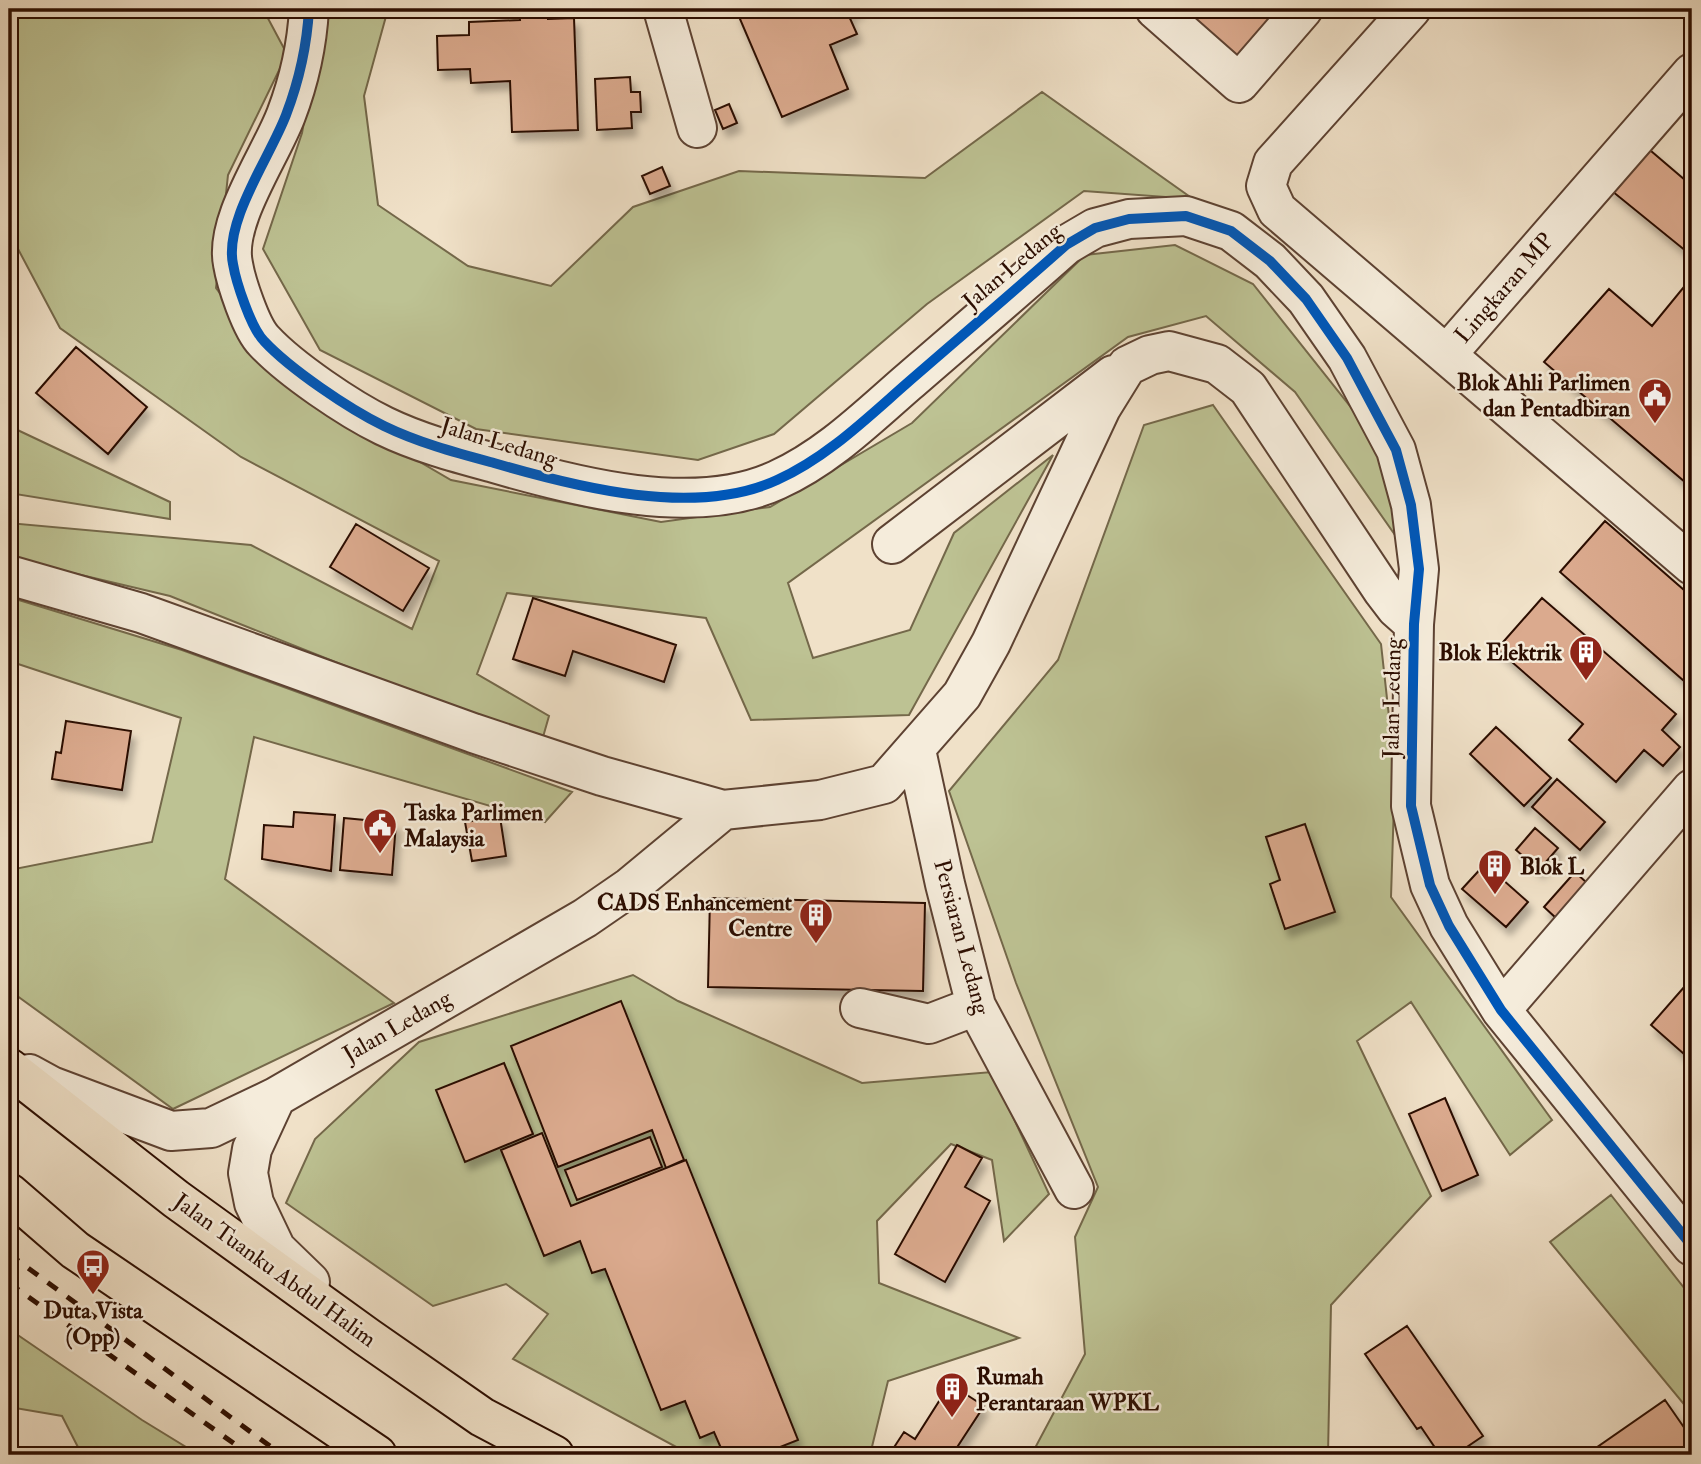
<svg xmlns="http://www.w3.org/2000/svg" width="1701" height="1464" font-family="'IM FELL Double Pica',serif">
  <style>
    .green { fill: #bdc293; stroke: #74684a; stroke-width: 2 }
    .building { fill: #dbaa8e; stroke: #2c0d00; stroke-width: 2; filter: url(#shadow) }
    .lines { fill: none; stroke-linecap: round; stroke-linejoin: round }
    .minor-casing { stroke: #5d4232; stroke-width: 42 }
    .major-casing { stroke: #2c0d00; stroke-width: 42 }
    .minor { stroke: #f5ecdb; stroke-width: 38 }
    .major { stroke: #f0e1c8; stroke-width: 38 }
    .rail { stroke: #2c0d00; stroke-width: 5; stroke-dasharray: 12 12; stroke-linecap: butt }
    .cycleway-casing { stroke: #f5ecdb; stroke-width: 15 }
    .cycleway { stroke: #0057b8; stroke-width: 10 }
    .labels { text-anchor: middle; dominant-baseline: central; stroke-width: 5; stroke-linejoin: round; paint-order: stroke }
    .street-label { font-size: 23px; fill: #2c0d00; stroke: #f5ecdb }
    .poi-label { font-size: 23px; font-weight: bold; fill: #2c0d00; stroke: #f5ecdb; text-anchor: end }
  </style>
  <defs>
    <filter id="shadow"><feDropShadow dx="4.5" dy="8" stdDeviation="3.5" flood-color="#0004"/></filter>
  </defs>
  <rect width="100%" height="100%" fill="#f0e1c8"/>
  <filter id="stains"><feTurbulence type="fractalNoise" baseFrequency=".00286" numOctaves="4"/><feColorMatrix values="0 0 0 0 .2 0 0 0 0 .09 0 0 0 0 .02 0 0 0 .5 -.17"/></filter>
  <radialGradient id="worn" r=".72"><stop offset=".6" stop-color="#630" stop-opacity="0"/><stop offset="1" stop-color="#630" stop-opacity=".3"/></radialGradient>
  <!-- green -->
  <path class="green" d="M9 9H263L287 54 228 175 216 288 288 385 451 480 661 522 770 507 912 423 1085 255 1175 245 1253 284 1380 444 1402 545 1295 392 1206 316 1128 337 788 583 813 658 910 630 954 533 1053 455 909 715 751 720 706 618 507 593 477 674 549 716 541 744 170 596 9 558V523L251 545 412 629 439 561 241 457 60 328 9 232Z
    M324 9H388L364 96 378 205 468 266 551 286 633 207 739 171 925 178 1042 92 1193 199 1084 191 927 304 774 434 698 460 476 429 320 350 263 249 302 133Z
    M1213 405 1381 644 1395 771 1391 897 1552 1120 1510 1155 1411 1002 1357 1041 1431 1196 1331 1305 1328 1455H1038L1035 1448 1085 1354 1075 1237 1098 1187 1016 983 949 791 1058 660 1144 425Z
    M9 426 170 502V519L9 493Z
    M9 597 182 650 572 792 545 822 254 737 225 879 394 1003 173 1109 9 990V860L15 869 152 842 181 718 9 661Z
    M633 975 678 1001 862 1083 992 1072 1049 1194 1004 1241 992 1160 951 1144 877 1221 879 1283 1019 1338 888 1381 870 1455H691L513 1359 548 1314 506 1284 433 1306 286 1203 315 1139 419 1042Z
    M1611 1195 1692 1298V1414L1550 1242Z
    M9 1329 142 1420 199 1455H82L62 1416 9 1407Z"/>
  <!-- building -->
  <path class="building" d="M519 9H548V19L574 18 578 130 512 132 510 81 471 83 470 69 438 70 437 36 469 35V22L520 20Z
    M744 9H860L848 14 857 34 830 45 848 89 782 117 737 12Z
    M1180 9H1268L1281 20 1241 63Z
    M630 77 631 92H640L641 112H631L632 128 597 130 595 79Z
    M729 104 737 123 723 129 715 110Z
    M1644 145 1692 186V256L1607 187Z
    M662 167 670 186 650 194 642 176Z
    M1692 277V488L1544 362 1609 289 1652 326Z
    M76 347 147 407 108 454 36 393Z
    M1605 521 1692 597V688L1560 572Z
    M356 524 429 568 403 611 330 567Z
    M533 598 676 645 664 682 573 651 565 676 513 659Z
    M1542 598 1676 714 1662 730 1680 747 1663 766 1644 750 1616 782 1569 740 1583 724 1497 649Z
    M66 721 131 731 122 790 52 779 56 752 61 753Z
    M1496 727 1551 778 1524 806 1470 754Z
    M1557 779 1605 822 1580 850 1532 807Z
    M294 812 335 815 331 871 262 859 264 825 293 827Z
    M500 817 506 856 472 861 465 822Z
    M344 818 396 823 392 875 340 870Z
    M1305 824 1335 912 1285 929 1270 884 1280 880 1266 837Z
    M1535 828 1558 848 1539 870 1516 850Z
    M1485 864 1528 902 1506 927 1462 889Z
    M1575 872 1587 883 1556 918 1544 907Z
    M710 898 925 903 923 991 708 987Z
    M1692 978V1061L1651 1025Z
    M621 1001 684 1160 666 1168 652 1130 558 1167 511 1046Z
    M504 1063 533 1134 465 1162 436 1090Z
    M1445 1098 1478 1175 1442 1191 1409 1114Z
    M542 1133 571 1206 686 1160 798 1440 760 1455H724L714 1432 700 1438 685 1401 661 1410 605 1269 592 1273 580 1241 544 1256 501 1150Z
    M650 1137 662 1167 577 1200 565 1170Z
    M957 1145 982 1158 965 1187 990 1201 945 1282 895 1254Z
    M1407 1326 1483 1436 1455 1455H1440L1421 1427 1417 1429 1365 1354Z
    M950 1384 984 1406 952 1455H889L904 1432 915 1439Z
    M1665 1400 1692 1439V1442L1674 1455H1597L1593 1450Z"/>
  <g class="lines">
    <!-- minor casing -->
    <g class="minor-casing">
      <path id="minor" d="M309 9C307 45 299 81 286 115 270 157 224 221 233 264 236 282 251 328 264 341 290 369 349 409 384 426 419 443 457 453 494 463 576 487 695 518 777 480 826 458 866 419 906 384 959 338 1013 292 1066 245L1095 228 1129 219 1186 216 1231 231 1270 261 1306 299 1347 358 1396 450 1411 505 1419 569 1414 624 1411 806 1430 885 1449 926 1501 1010 1692 1246
        M663 9 697 128
        M1155 9 1239 83 1303 9
        M1411 9 1273 163 1266 186 1277 210 1692 565
        M1447 354 1692 73
        M892 544 1113 375
        M9 575 141 613 473 733 602 776 723 810 820 800 884 784 962 695 991 643 1101 408 1127 366 1150 355 1169 351 1217 364 1248 388 1383 591 1396 608 1414 624
        M916 750 945 884 976 1006 1074 1189
        M860 1008 929 1024 976 1006
        M1501 1010 1692 789
        M29 1074 51 1086 171 1131 211 1128 276 1097 585 918 630 887 723 810
        M276 1097 252 1149 248 1173 254 1203 276 1249 310 1282"/>
    </g>
    <!-- major casing -->
    <g class="major-casing">
      <path id="major" d="M9 1068 176 1199 367 1337 482 1417 554 1455
        M9 1193 75 1250 377 1455"/>
    </g>
    <!-- minor -->
    <use href="#minor" class="minor"/>
    <!-- major -->
    <use href="#major" class="major"/>
    <!-- rail -->
    <path class="rail" d="M9 1254 282 1455
      M9 1283 250 1455"/>
    <!-- cycleway casing -->
    <g class="cycleway-casing">
      <path id="cycleway" d="M309 9C307 45 299 81 286 115 270 157 224 221 233 264 236 282 251 328 264 341 290 369 349 409 384 426 419 443 457 453 494 463 576 487 695 518 777 480 826 458 866 419 906 384 959 338 1013 292 1066 245L1095 228 1129 219 1186 216 1231 231 1270 261 1306 299 1347 358 1396 450 1411 505 1419 569 1414 624 1411 806 1430 885 1449 926 1501 1010 1692 1246"/>
    </g>
    <!-- cycleway -->
    <use href="#cycleway" class="cycleway"/>
  </g>
  <!-- icons -->
  <defs>
    <g id="civic-pin" transform="scale(1.75)"><path d="M0 17L-7.5 6A9.5 9.5 0 1 1 7.5 6Z" fill="#8f2418" stroke="#f5ecdb"/><path d="M-.6-6.5H3V-4.5H.6V-3L4-1V1h2V6H-6V1h2V-1L-.6-3ZM-1.2 2.5V6h2.4V2.5Z" fill="#fff"/></g>
    <g id="building-pin" transform="scale(1.75)"><path d="M0 17L-7.5 6A9.5 9.5 0 1 1 7.5 6Z" fill="#8f2418" stroke="#f5ecdb"/><path d="M-4-6H4V6H1V3H-1V6H-4ZM-2.5-4.3h1.7v1.8h-1.7ZM.8-4.3h1.7v1.8H.8ZM-2.5-1h1.7V.8h-1.7ZM.8-1h1.7V.8H.8Z" fill="#fff"/></g>
    <g id="bus-pin" transform="scale(1.75)"><path d="M0 17L-7.5 6A9.5 9.5 0 1 1 7.5 6Z" fill="#8f2418" stroke="#f5ecdb"/><path d="M-5-6H5V4H4V6H2V4H-2V6H-4V4H-5ZM-3.5-4V0h7V-4ZM-3.5 1.2v1.5H-2V1.2ZM2 1.2v1.5H3.5V1.2Z" fill="#fff"/></g>
  </defs>
  <g fill-rule="evenodd">
    <use href="#civic-pin" x="1655" y="395"/>
    <use href="#building-pin" x="1586" y="652"/>
    <use href="#civic-pin" x="380" y="825"/>
    <use href="#building-pin" x="1495" y="866"/>
    <use href="#building-pin" x="816" y="915"/>
    <use href="#bus-pin" x="93" y="1266"/>
    <use href="#building-pin" x="952" y="1389"/>
  </g>
  <g class="labels">
    <!-- street labels -->
    <g class="street-label">
      <text transform="translate(1012 266) rotate(-40)">Jalan Ledang</text>
      <text transform="translate(1504 288) rotate(-49)">Lingkaran MP</text>
      <text transform="translate(499 442) rotate(17)">Jalan Ledang</text>
      <text transform="translate(1392 698) rotate(-89)">Jalan Ledang</text>
      <text transform="translate(962 937) rotate(75)">Persiaran Ledang</text>
      <text transform="translate(397 1026) rotate(-30)">Jalan Ledang</text>
      <text transform="translate(275 1270) rotate(36)">Jalan Tuanku Abdul Halim</text>
    </g>
    <!-- poi labels -->
    <g class="poi-label">
      <text x="1630" y="382">Blok Ahli Parlimen<tspan x="1630" dy="26">dan Pentadbiran</tspan></text>
      <text x="1562" y="652">Blok Elektrik</text>
      <text x="404" y="812" text-anchor="start">Taska Parlimen<tspan x="404" dy="26">Malaysia</tspan></text>
      <text x="1520" y="866" text-anchor="start">Blok L</text>
      <text x="792" y="902">CADS Enhancement<tspan x="792" dy="26">Centre</tspan></text>
      <text x="93" y="1310" text-anchor="middle">Duta Vista<tspan x="93" dy="26">(Opp)</tspan></text>
      <text x="976" y="1376" text-anchor="start">Rumah<tspan x="976" dy="26">Perantaraan WPKL</tspan></text>
    </g>
  </g>
  <!-- margin -->
  <rect width="1701" height="1464" fill="none" stroke="#f0e1c8" stroke-width="35"/>
  <rect x="10" y="10" width="1680" height="1443" fill="none" stroke="#2c0d00" stroke-width="3.5"/>
  <rect x="18" y="18" width="1666" height="1429" fill="none" stroke="#2c0d00" stroke-width="2"/>
  <rect width="100%" height="100%" filter="url(#stains)"/>
  <rect width="100%" height="100%" fill="url(#worn)"/>
</svg>
